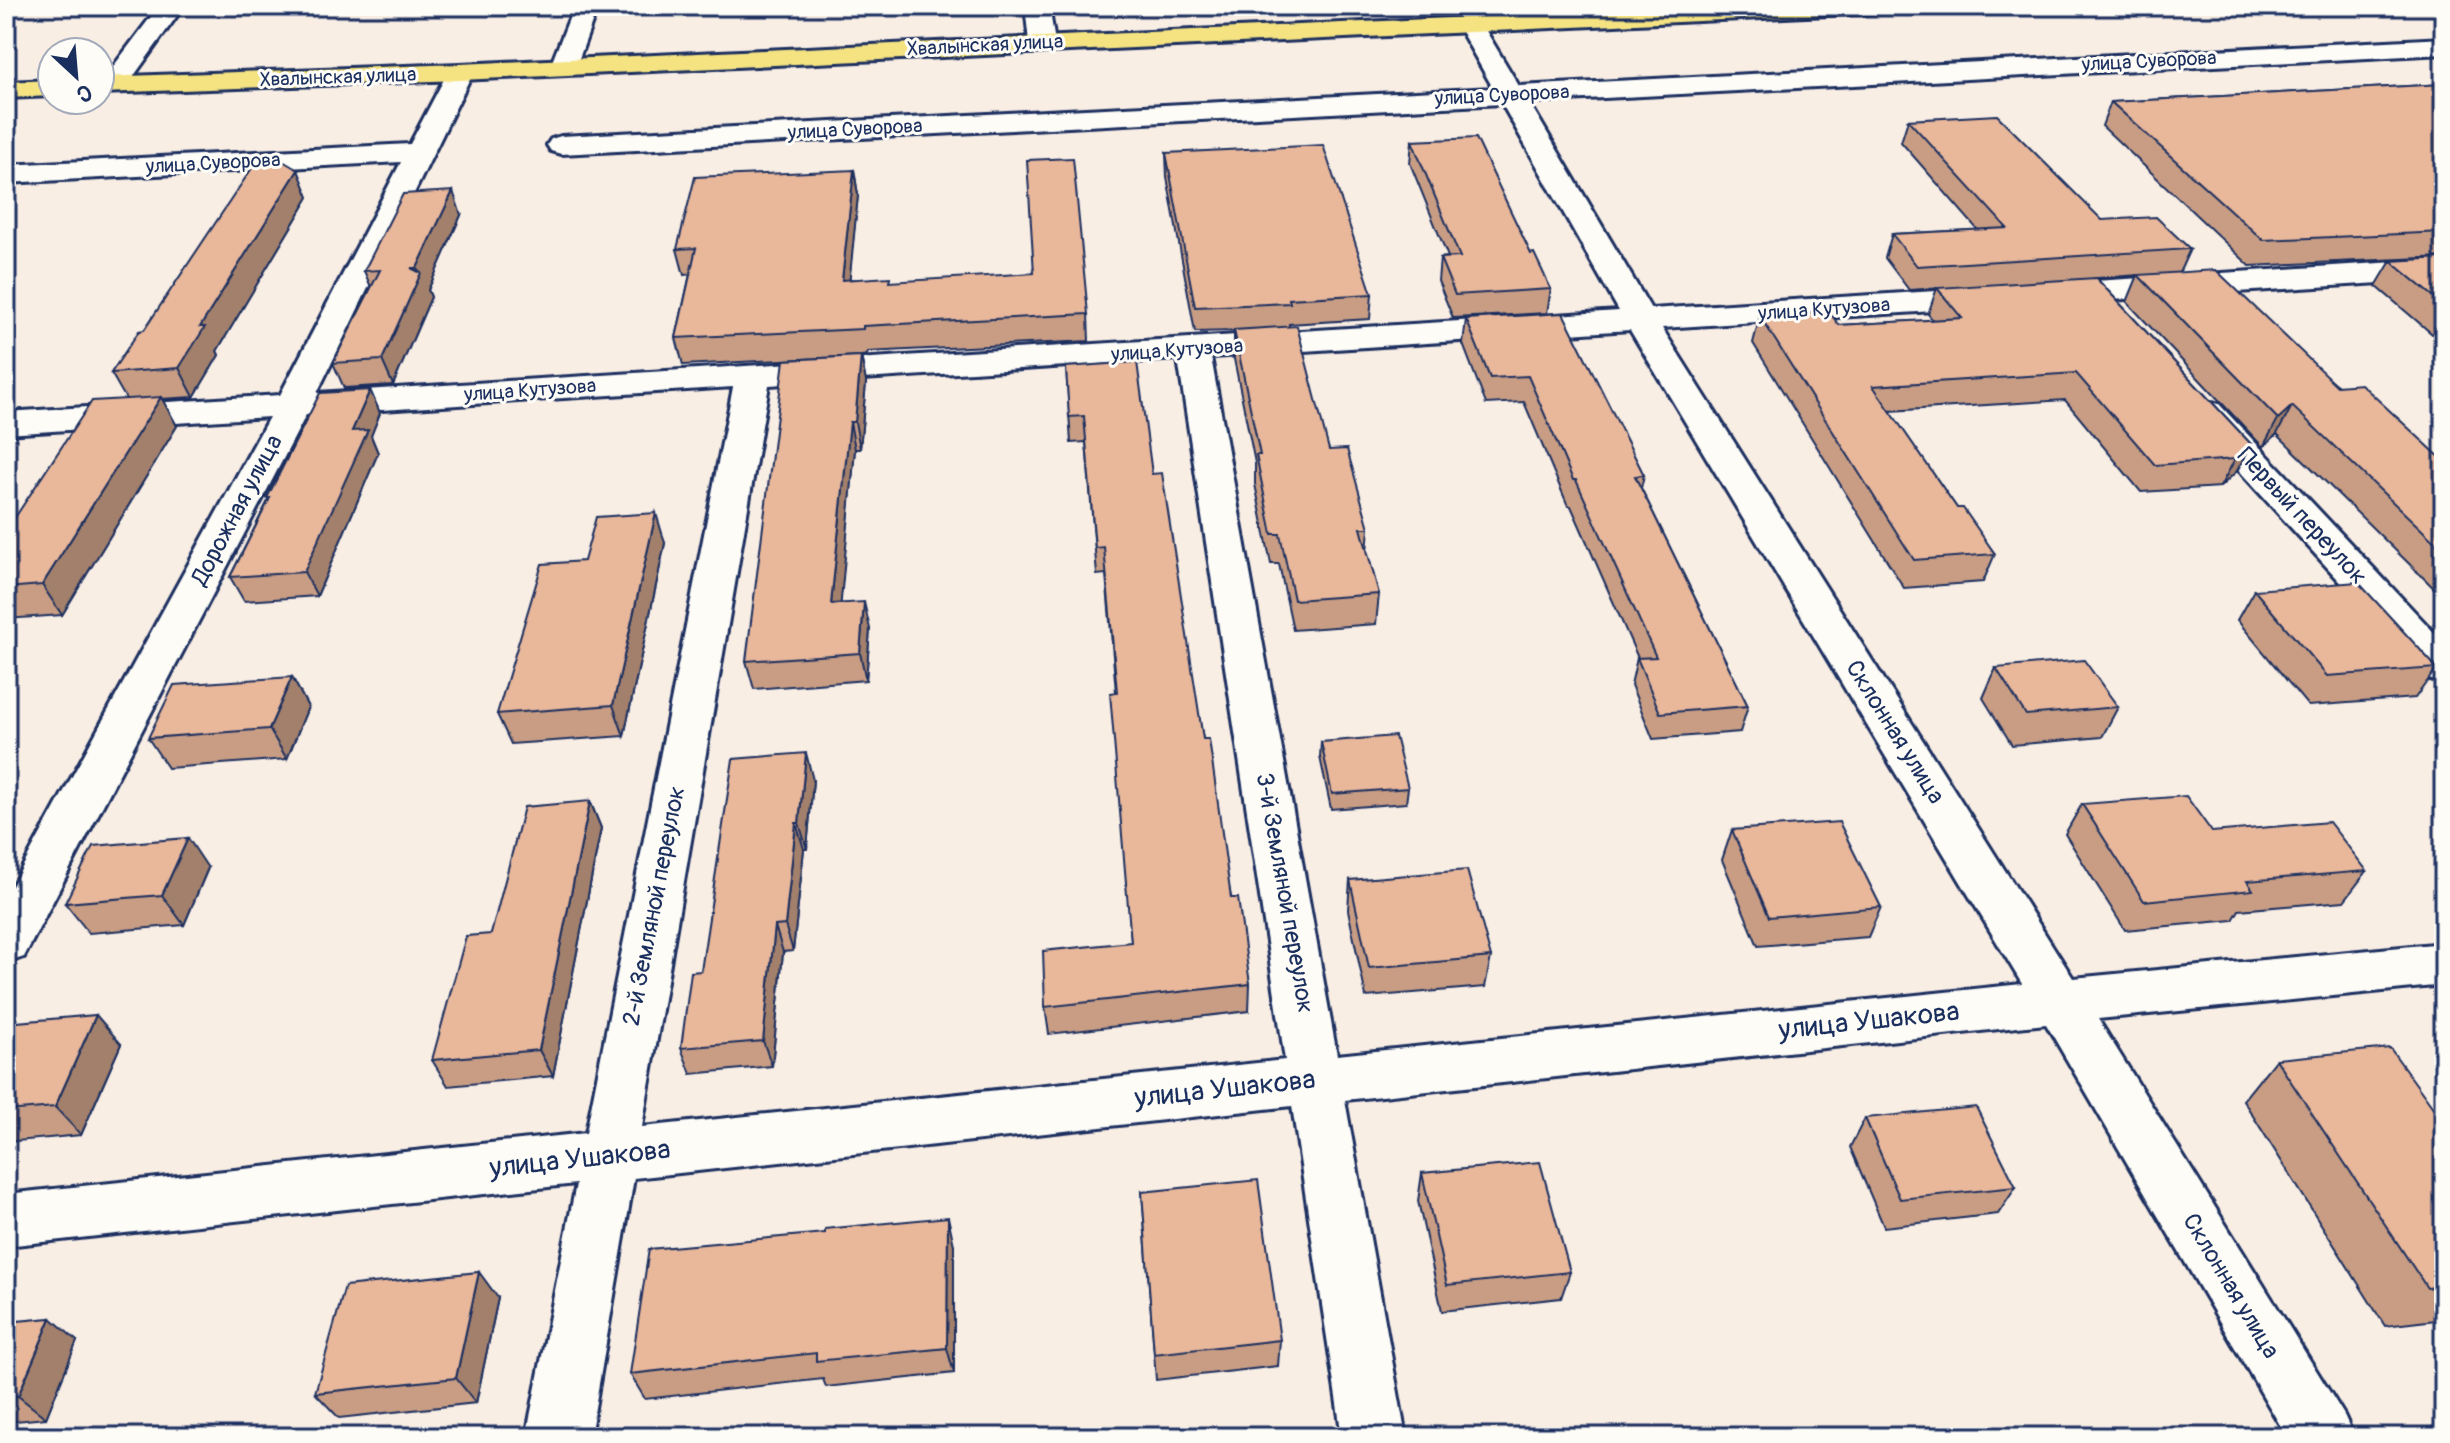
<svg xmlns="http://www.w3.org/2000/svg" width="2450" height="1443" font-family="Pangolin,sans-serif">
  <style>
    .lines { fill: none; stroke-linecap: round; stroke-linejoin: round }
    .minor-casing { stroke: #1b2f5e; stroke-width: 6 }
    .major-casing { stroke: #1b2f5e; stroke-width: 6 }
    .minor { fill: #fdfcf7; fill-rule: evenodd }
    .major { fill: #f5e382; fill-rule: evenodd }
    .wall { fill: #c89d84; stroke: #1b2f5e; stroke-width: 2 }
    .shaded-wall { fill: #a3806c; stroke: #1b2f5e; stroke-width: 2 }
    .building { fill: #e9b79a; stroke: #1b2f5e; stroke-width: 2 }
    .labels { text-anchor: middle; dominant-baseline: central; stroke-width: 6; stroke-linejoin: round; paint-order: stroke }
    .far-street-label { font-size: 20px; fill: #1b2f5e; stroke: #fdfcf7 }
    .street-label { font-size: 24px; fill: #1b2f5e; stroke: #fdfcf7 }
    .near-street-label { font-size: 28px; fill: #1b2f5e; stroke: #fdfcf7 }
  </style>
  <rect width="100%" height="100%" fill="#f9eee4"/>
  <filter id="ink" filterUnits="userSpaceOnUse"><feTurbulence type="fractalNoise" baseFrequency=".0125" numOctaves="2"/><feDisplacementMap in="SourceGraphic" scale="16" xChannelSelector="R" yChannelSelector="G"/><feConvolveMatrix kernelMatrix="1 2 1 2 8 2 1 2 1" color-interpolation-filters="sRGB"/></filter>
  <g filter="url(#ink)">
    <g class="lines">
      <!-- minor casing -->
      <g class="minor-casing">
        <path id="minor" d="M159 6H184L123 91H103L100 84Z
          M574 6H598L576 67 572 73H554L550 67Z
          M1025 6H1049L1055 42 1051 47H1033L1029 42Z
          M1471 18 1480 21 1519 86 2444 38V54L1529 102 1651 309 2444 259V279L1662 328 2073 978 2444 943V985L2098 1019 2344 1415 2354 1437H2287L2046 1024 1345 1100 1406 1437H1342L1292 1106 634 1178 590 1437H526L576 1184 6 1246V1194L586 1133 733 387 306 415 24 957 6 963V897L269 417 6 434V412L280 395 401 162 6 183V165L410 144 451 66H469L473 72 317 393 1619 311 1502 104 561 154 551 151 547 145 551 139 561 136 1493 88 1458 26 1462 21ZM1630 330 2022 984 1337 1055 1211 357ZM1178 359 1285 1060 642 1127 769 385Z
          M2206 401 2219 404 2444 643V684L2429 679 2193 420 2188 412 2193 404Z"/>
      </g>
      <!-- major casing -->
      <g class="major-casing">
        <path id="major" d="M1710 6H1882L1879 11 1870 13 460 80 100 93V77L460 64Z
          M52 80V96L6 98V82Z"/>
      </g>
      <!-- minor -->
      <use href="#minor" class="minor"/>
      <!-- major -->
      <use href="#major" class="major"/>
    </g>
    <!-- wall -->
    <path class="wall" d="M2444 84V257L2250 266 2102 126 2111 102Z
      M1908 120 2102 220 2190 249 2179 273 2444 461V598L2277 434 2263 447 2127 302 2138 275 2096 278 2251 444 2237 471 2220 487 2141 492 2065 400 1890 411 1957 508 1995 554 1983 582 1904 588 1753 343 1760 316 1839 325 1933 320 1928 314 1937 288 1909 290 1885 258 1892 234 1978 230 1901 142Z
      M1412 141 1531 254 1551 289 1547 313 1453 318 1438 281 1440 258 1448 257 1410 163Z
      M1166 153 1372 294 1370 319 1289 324V326L1329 450 1369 528 1367 552 1379 594 1376 624 1293 630 1279 564H1271L1255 484V463L1234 359V331L1195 332 1167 177Z
      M854 170 858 195 849 279 891 282 1088 314 1089 341 868 352 867 355 861 356 866 382 860 449H855L840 604 870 629 866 680 754 689 746 661 857 356 683 365 676 338 690 274 684 275 677 249Z
      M309 197 217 351 219 355 194 397 162 399 177 426 62 615 6 619V531L126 399 111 373 144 330Z
      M461 215 428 290 431 297 393 385 344 388 333 363 371 287 364 271Z
      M2444 257V344L2376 286 2391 261Z
      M1466 319 1644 475 1641 488 1748 706 1740 732 1653 739 1631 685 1637 658H1638L1571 506H1568L1524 402 1486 404 1463 344Z
      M1066 367 1152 474 1203 739 1231 898 1250 984 1249 1011 1049 1034 1045 1007 1131 942 1116 692 1106 574 1097 575 1086 442 1071 443Z
      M370 390 380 413 371 436 378 453 317 596 244 601 230 577 268 501 267 498Z
      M665 543 624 736 511 744 497 714 584 561Z
      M2254 590 2437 668 2415 698 2308 706 2237 620Z
      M1996 668 2118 707 2102 737 2012 745 1983 698Z
      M292 677 308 707 287 759 168 768 148 738Z
      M1321 742 1408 788 1406 803 1331 809 1320 757Z
      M813 780 807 849H804L793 951 783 952 772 1066 691 1074 681 1048 701 971Z
      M590 801 601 828 553 1076 448 1086 432 1060 491 934Z
      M2082 804 2212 832 2367 871 2344 901 2239 910 2233 920 2125 930 2065 834Z
      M1732 830 1881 907 1868 937 1758 946 1722 860Z
      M208 868 184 925 89 933 65 903Z
      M1350 880 1491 957 1485 987 1366 997 1348 910Z
      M6 1023 121 1044 81 1135 6 1142Z
      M2276 1059 2444 1123V1319L2385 1326 2243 1100Z
      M1865 1118 2016 1187 1998 1214 1884 1227 1850 1147Z
      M1422 1173 1570 1272 1561 1298 1442 1311 1418 1201Z
      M1142 1192 1280 1340 1278 1366 1156 1380Z
      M954 1245V1373L826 1387 823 1379 645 1399 630 1374Z
      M498 1298 476 1403 339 1418 315 1393Z
      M6 1322 77 1341 46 1418 6 1422Z"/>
    <!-- shaded-wall -->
    <path class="shaded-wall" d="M298 170 309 197 217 351 219 355 194 397 179 368 200 327Z
      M854 170 858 195 847 306 842 280Z
      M453 191 461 215 428 290 431 297 393 385 382 360 420 275 417 268Z
      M861 356 866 382 860 449 855 422Z
      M370 390 380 413 371 436 378 453 317 596 304 572 352 431Z
      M161 397 177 426 62 615 42 585Z
      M2292 406 2277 434 2263 447 2278 419Z
      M850 422 855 449 838 632 831 604Z
      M2251 444 2237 471 2220 487 2235 459Z
      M656 513 665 543 624 736 613 705Z
      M864 602 870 629 866 680 860 653Z
      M292 677 308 707 287 759 269 729Z
      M806 753 813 780 807 849 799 823Z
      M590 801 601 828 553 1076 539 1050Z
      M796 823 804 849 793 951 785 925Z
      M188 838 208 868 184 925 162 895Z
      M775 926 783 952 772 1066 763 1041Z
      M96 1015 121 1044 81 1135 55 1107Z
      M948 1217 954 1245V1373L947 1348Z
      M479 1272 498 1298 476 1403 456 1378Z
      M51 1318 77 1341 46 1418 18 1396Z"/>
    <!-- building -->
    <path class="building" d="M2444 84V232L2263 240 2111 102Z
      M1997 115 2102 220 2156 217 2190 249 1917 266 1892 234 2007 228 1908 120Z
      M1476 138 1531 254 1534 253 1551 289 1455 295 1440 258 1460 257 1412 141Z
      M1323 145 1372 294 1289 299 1290 303 1195 307 1166 153Z
      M264 150 298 170 200 327H205L179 368 111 373 139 331 144 330Z
      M1073 158 1088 314 863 326V329L676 338 696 248 677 249 695 177 854 170 842 280 890 277 889 282 1034 273 1027 160Z
      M453 191 417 268H411L421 273 382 360 333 363 380 270 364 271 403 194Z
      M2444 258V305L2391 261Z
      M2216 270 2337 386 2361 384 2444 461V551L2292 406 2278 419 2138 275Z
      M2096 278 2251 444 2235 459 2155 465 2076 373 1873 386 1957 508H1963L1995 554 1914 560 1760 316 1829 312 1839 325 1962 318 1937 288Z
      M1563 313 1644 475 1635 476 1748 706 1660 713 1637 658 1656 657 1576 480H1573L1528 376 1490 378 1466 319Z
      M1297 326 1329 450 1347 449 1369 528H1361L1379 594 1294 600 1280 534H1272L1256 455H1260L1234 330Z
      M861 356 855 422H850L831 604 864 602 860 653 746 661 784 360Z
      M1137 362 1152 474 1162 473 1203 739H1209L1231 898H1238L1250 984 1045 1007 1043 951 1131 942 1110 693 1117 692 1104 547 1095 548 1084 416 1069 417 1066 367Z
      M370 390 352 431 368 430 304 572 230 577 270 498H267L320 393Z
      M161 397 42 585 6 588V531L92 401Z
      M656 513 613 705 497 714 542 564 584 561 596 517Z
      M2358 582 2437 668 2327 676 2254 590Z
      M2084 660 2118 707 2026 715 1996 668Z
      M292 677 269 729 148 738 174 685Z
      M1395 736 1408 788 1332 794 1321 742Z
      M806 753 799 823H796L785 925 775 926 763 1041 681 1048 691 972 701 971 733 759Z
      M2186 796 2212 832 2329 822 2367 871 2247 881 2253 890 2144 901 2082 804Z
      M590 801 539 1050 432 1060 466 936 491 934 524 807Z
      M1839 822 1881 907 1769 917 1732 830Z
      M188 838 162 895 65 903 93 846Z
      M1467 870 1491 957 1369 968 1350 880Z
      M96 1015 55 1107 6 1111V1023Z
      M2390 1048 2444 1123V1286L2427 1288 2276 1059Z
      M1976 1107 2016 1187 1900 1199 1865 1118Z
      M1540 1162 1570 1272 1447 1285 1422 1173Z
      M1258 1180 1280 1340 1154 1354 1142 1192Z
      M948 1217 947 1348 816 1361V1353L630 1374 649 1249 825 1233V1229Z
      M479 1272 456 1378 315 1393 345 1286Z
      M51 1318 18 1396 6 1397V1322Z"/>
  </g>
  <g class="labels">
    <!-- far-street labels -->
    <g class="far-street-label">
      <text transform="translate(985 45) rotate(-3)">Хвалынская улица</text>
      <text transform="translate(2149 61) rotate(-3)">улица Суворова</text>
      <text transform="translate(338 77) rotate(-2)">Хвалынская улица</text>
      <text transform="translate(1502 95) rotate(-3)">улица Суворова</text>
      <text transform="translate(855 129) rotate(-3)">улица Суворова</text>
      <text transform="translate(213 163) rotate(-3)">улица Суворова</text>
      <text transform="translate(1824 309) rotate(-4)">улица Кутузова</text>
      <text transform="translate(1177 350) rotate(-4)">улица Кутузова</text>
      <text transform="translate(530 390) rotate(-4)">улица Кутузова</text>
    </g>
    <!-- street labels -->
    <g class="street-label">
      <text transform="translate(237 510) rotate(-62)">Дорожная улица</text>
      <text transform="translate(2302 516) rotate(47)">Первый переулок</text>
      <text transform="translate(1895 732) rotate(58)">Склонная улица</text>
      <text transform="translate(1285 893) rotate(80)">3-й Земляной переулок</text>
      <text transform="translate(654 906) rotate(-79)">2-й Земляной переулок</text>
      <text transform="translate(2231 1286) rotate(59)">Склонная улица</text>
    </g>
    <!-- near-street labels -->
    <g class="near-street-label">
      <text transform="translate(1869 1021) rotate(-6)">улица Ушакова</text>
      <text transform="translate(1225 1089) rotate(-6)">улица Ушакова</text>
      <text transform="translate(580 1159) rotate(-6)">улица Ушакова</text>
    </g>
  </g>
  <!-- margin -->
  <rect width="2450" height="1443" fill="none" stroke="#fdfcf7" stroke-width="32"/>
  <rect x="16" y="16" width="2418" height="1411" fill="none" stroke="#1b2f5e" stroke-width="3" filter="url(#ink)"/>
  <!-- north arrow -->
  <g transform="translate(76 76) rotate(154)"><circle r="38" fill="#fdfcf7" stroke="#a3aaba" stroke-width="2"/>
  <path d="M0-6L14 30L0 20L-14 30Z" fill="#1b2f5e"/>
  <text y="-12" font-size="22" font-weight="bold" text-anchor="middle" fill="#1b2f5e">С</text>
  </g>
</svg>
